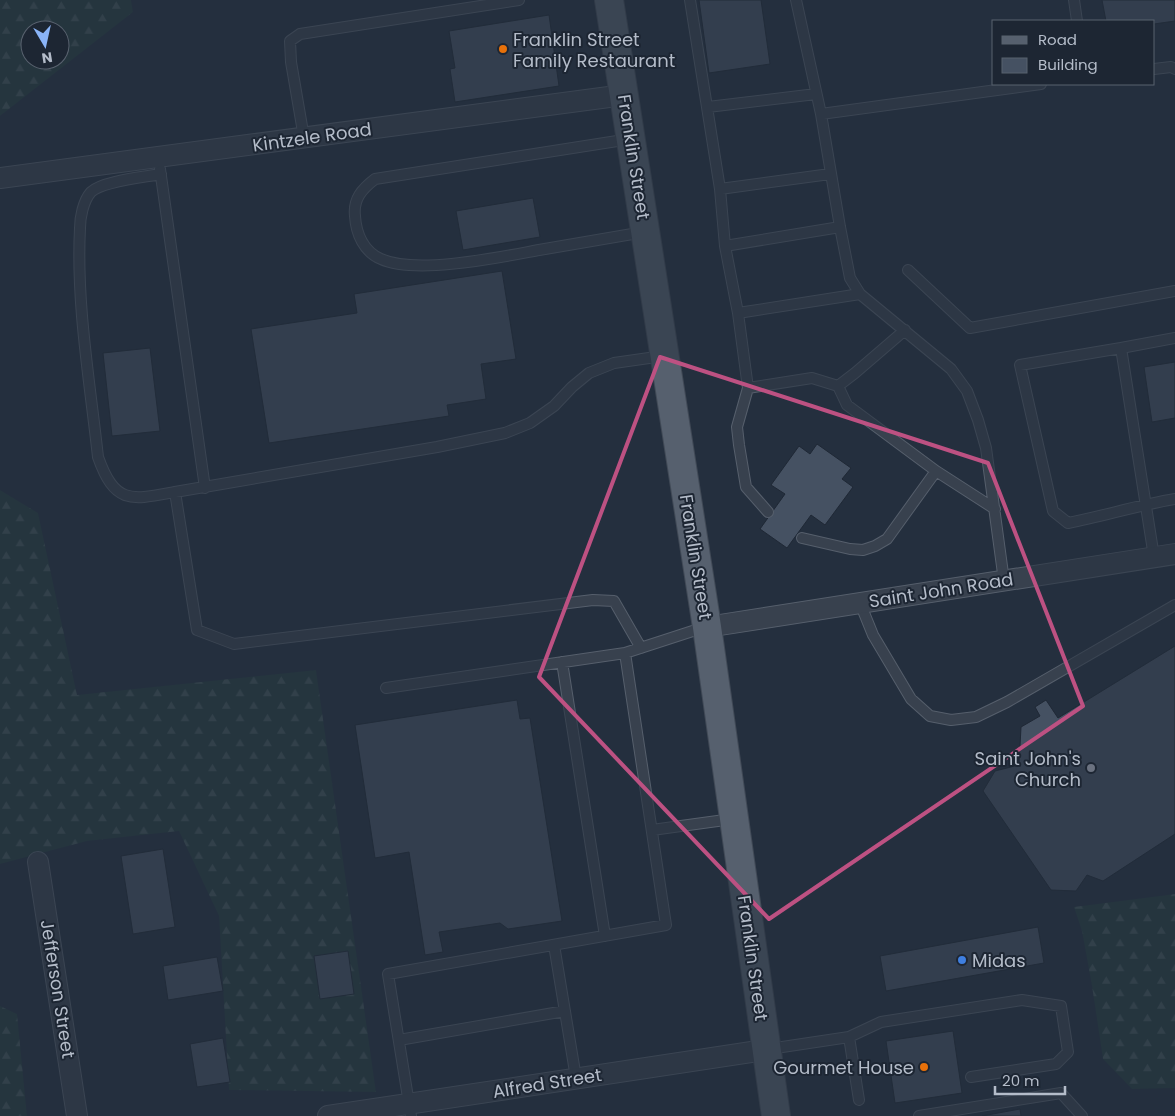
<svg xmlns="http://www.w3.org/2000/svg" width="1175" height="1116" font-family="Poppins,sans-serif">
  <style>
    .forest { fill: url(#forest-firs); fill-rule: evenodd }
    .building { fill: #455162; stroke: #1f2835 }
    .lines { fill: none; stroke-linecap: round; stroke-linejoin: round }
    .service-casing { stroke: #565f6c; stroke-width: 12 }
    .minor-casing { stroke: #565f6c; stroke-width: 22 }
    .primary-casing { stroke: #414a57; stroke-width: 30 }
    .service { stroke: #38414e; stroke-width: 10 }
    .minor { stroke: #38414e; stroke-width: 20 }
    .primary { stroke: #56606e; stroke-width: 28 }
    .marked { fill: none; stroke: #bd5182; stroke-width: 4; stroke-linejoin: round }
    .food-dot { fill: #e8710a; stroke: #1d2633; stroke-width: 2 }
    .worship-dot { fill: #6b7280; stroke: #1d2633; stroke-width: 2 }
    .shop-dot { fill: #3f7fe0; stroke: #1d2633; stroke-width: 2 }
    .labels { text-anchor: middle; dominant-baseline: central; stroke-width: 4; stroke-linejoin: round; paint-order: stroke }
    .poi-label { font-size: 18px; fill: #b4bcc9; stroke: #1d2633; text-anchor: start }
    .street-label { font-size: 18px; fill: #b4bcc9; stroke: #1d2633 }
  </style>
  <defs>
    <pattern id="forest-firs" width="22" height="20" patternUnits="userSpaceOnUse" patternTransform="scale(1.25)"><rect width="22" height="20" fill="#263c3f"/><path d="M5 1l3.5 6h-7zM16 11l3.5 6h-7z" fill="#435659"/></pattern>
  </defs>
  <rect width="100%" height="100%" fill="#242f3e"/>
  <!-- forest -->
  <path class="forest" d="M0 0H131L133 12 0 116ZM30 30H60V60H30Z
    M0 490 38 513 77 695 316 670 376 1092 229 1090 219 916 179 831 87 841 0 864Z
    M1175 894V1088L1132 1089 1103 1059 1092 986 1082 931 1074 907Z
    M0 1006 17 1014 27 1116H0Z"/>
  <!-- building -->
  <path class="building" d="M699 0H761L770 64 709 73Z
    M1102 0H1175V21L1154 24V21H1106Z
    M549 15 559 86 455 102 450 69 455 68 449 31Z
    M533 198 540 237 463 250 456 211Z
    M502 271 516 359 481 364 486 399 447 405 449 416 269 443 251 329 357 313 354 294Z
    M150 348 160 431 112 436 103 353Z
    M1175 362V418L1152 422 1144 367Z
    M817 444 851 468 842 479 853 487 825 525 811 515 787 548 760 529 785 494 771 485 799 446 810 454Z
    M1175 646V834L1103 881 1087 875 1076 891 1051 890 983 791 995 771 1019 765 1021 727 1040 716 1035 707 1046 700 1058 718Z
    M517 700 520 719 530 718 562 921 508 929 500 923 439 932 443 952 425 955 409 852 375 858 355 725Z
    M163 849 175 927 133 934 121 856Z
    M1038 927 1044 963 886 991 880 956Z
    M348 951 354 994 320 999 314 956Z
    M217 957 223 991 168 1000 163 966Z
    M953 1031 962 1093 895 1103 886 1041Z
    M223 1038 230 1082 197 1087 190 1044Z
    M1020 1109 1021 1116H982Z"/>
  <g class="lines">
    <!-- service casing -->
    <g class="service-casing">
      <path id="service" d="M690 0 720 189 725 246 738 313
        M796 0 821 114 1041 84
        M1074 0 1077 21
        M1154 69 1171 67 1175 69
        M708 107 816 94
        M821 114 840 227 850 278 860 294 951 369 967 391 978 420 986 448 1004 581
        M304 138 291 62 290 41 300 34 519 0
        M630 139 375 179C362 189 353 199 355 216 356 234 364 252 381 259 416 275 501 257 539 250 574 244 609 238 644 232
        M160 169 205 488
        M161 174C145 177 102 181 91 192 83 201 80 218 80 228 76 303 90 383 98 457 115 505 131 500 175 492
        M720 189 830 174
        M725 246 840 227
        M908 270 970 328 1175 291
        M1121 348 1020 365 1053 511 1068 523C1104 516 1139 505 1175 499
        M748 388 812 378 838 386 855 373 905 330
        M936 471 995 509
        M768 512 746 487 739 445 737 427 748 388 738 313 860 294
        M802 538 850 549 863 550 875 546 887 539 936 471 847 405 838 386
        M1154 557 1121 348 1175 338
        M860 603 873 635 911 699 930 716 951 720 976 717 1007 702 1175 605
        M641 648 614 601 593 600 234 644 197 630 175 492 437 447 505 433 530 423 554 406 572 387 589 373 614 363 663 356
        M562 662 605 936
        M386 688 625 653
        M652 830 732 819
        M554 945 576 1078
        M849 1037 859 1100
        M399 1040 565 1011
        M769 1049 849 1037 881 1022 1022 1000 1061 1006 1068 1052 1056 1064 971 1077
        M411 1116 388 974 666 925 625 653 705 627
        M919 1116 1061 1093 1082 1116"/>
    </g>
    <!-- minor casing -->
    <g class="minor-casing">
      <path id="minor" d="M0 178 624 95
        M707 627 1175 554
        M38 862 77 1116
        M328 1116 765 1050"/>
    </g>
    <!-- primary casing -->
    <g class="primary-casing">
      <path id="primary" d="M609 0 707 627 776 1116"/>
    </g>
    <!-- service -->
    <use href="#service" class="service"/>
    <!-- minor -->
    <use href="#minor" class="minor"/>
    <!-- primary -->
    <use href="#primary" class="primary"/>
  </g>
  <!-- marked area -->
  <path d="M0 0H1175V1116H0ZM660 357 988 463 1083 706 769 919 539 677Z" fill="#242f3e" fill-opacity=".55" fill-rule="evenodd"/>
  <path class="marked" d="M660 357 988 463 1083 706 769 919 539 677Z"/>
  <!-- markers -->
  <g class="food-dot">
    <circle cx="503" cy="49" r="5"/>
    <circle cx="924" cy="1067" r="5"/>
  </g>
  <circle class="worship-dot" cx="1091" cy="768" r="5"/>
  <circle class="shop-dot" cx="962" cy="960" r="5"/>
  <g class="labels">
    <!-- poi labels -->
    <g class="poi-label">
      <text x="513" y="39">Franklin Street<tspan x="513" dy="21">Family Restaurant</tspan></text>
      <text x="1081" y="758" text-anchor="end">Saint John's<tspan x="1081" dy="21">Church</tspan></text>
      <text x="972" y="960">Midas</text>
      <text x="914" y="1067" text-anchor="end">Gourmet House</text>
    </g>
    <!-- street labels -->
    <g class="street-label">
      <text transform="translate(312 137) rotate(-8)">Kintzele Road</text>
      <text transform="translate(634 157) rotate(81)">Franklin Street</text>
      <text transform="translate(696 557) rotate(81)">Franklin Street</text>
      <text transform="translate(941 590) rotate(-9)">Saint John Road</text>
      <text transform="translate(753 958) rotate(82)">Franklin Street</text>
      <text transform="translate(58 989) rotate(81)">Jefferson Street</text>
      <text transform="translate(547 1083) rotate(-9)">Alfred Street</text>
    </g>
  </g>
  <!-- legend -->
  <rect x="992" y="20" width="162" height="65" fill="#1d2633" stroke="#59626f"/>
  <rect x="1002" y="36" width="25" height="8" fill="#56606e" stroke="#59626f"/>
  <text x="1038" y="45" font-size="15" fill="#b4bcc9">Road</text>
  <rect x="1002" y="58" width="25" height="15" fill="#455162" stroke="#59626f"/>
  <text x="1038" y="70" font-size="15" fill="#b4bcc9">Building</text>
  <!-- north arrow -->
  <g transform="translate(45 45) rotate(171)"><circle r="24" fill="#1d2633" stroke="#59626f"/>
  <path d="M0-4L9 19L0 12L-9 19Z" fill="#8ab4f8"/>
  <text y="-8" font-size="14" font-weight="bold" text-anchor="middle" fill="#b4bcc9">N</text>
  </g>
  <!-- scale -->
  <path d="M995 1086v8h70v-8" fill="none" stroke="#b4bcc9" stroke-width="2.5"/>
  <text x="1002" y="1086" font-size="15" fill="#b4bcc9" stroke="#1d2633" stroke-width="4" paint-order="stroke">20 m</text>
</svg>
